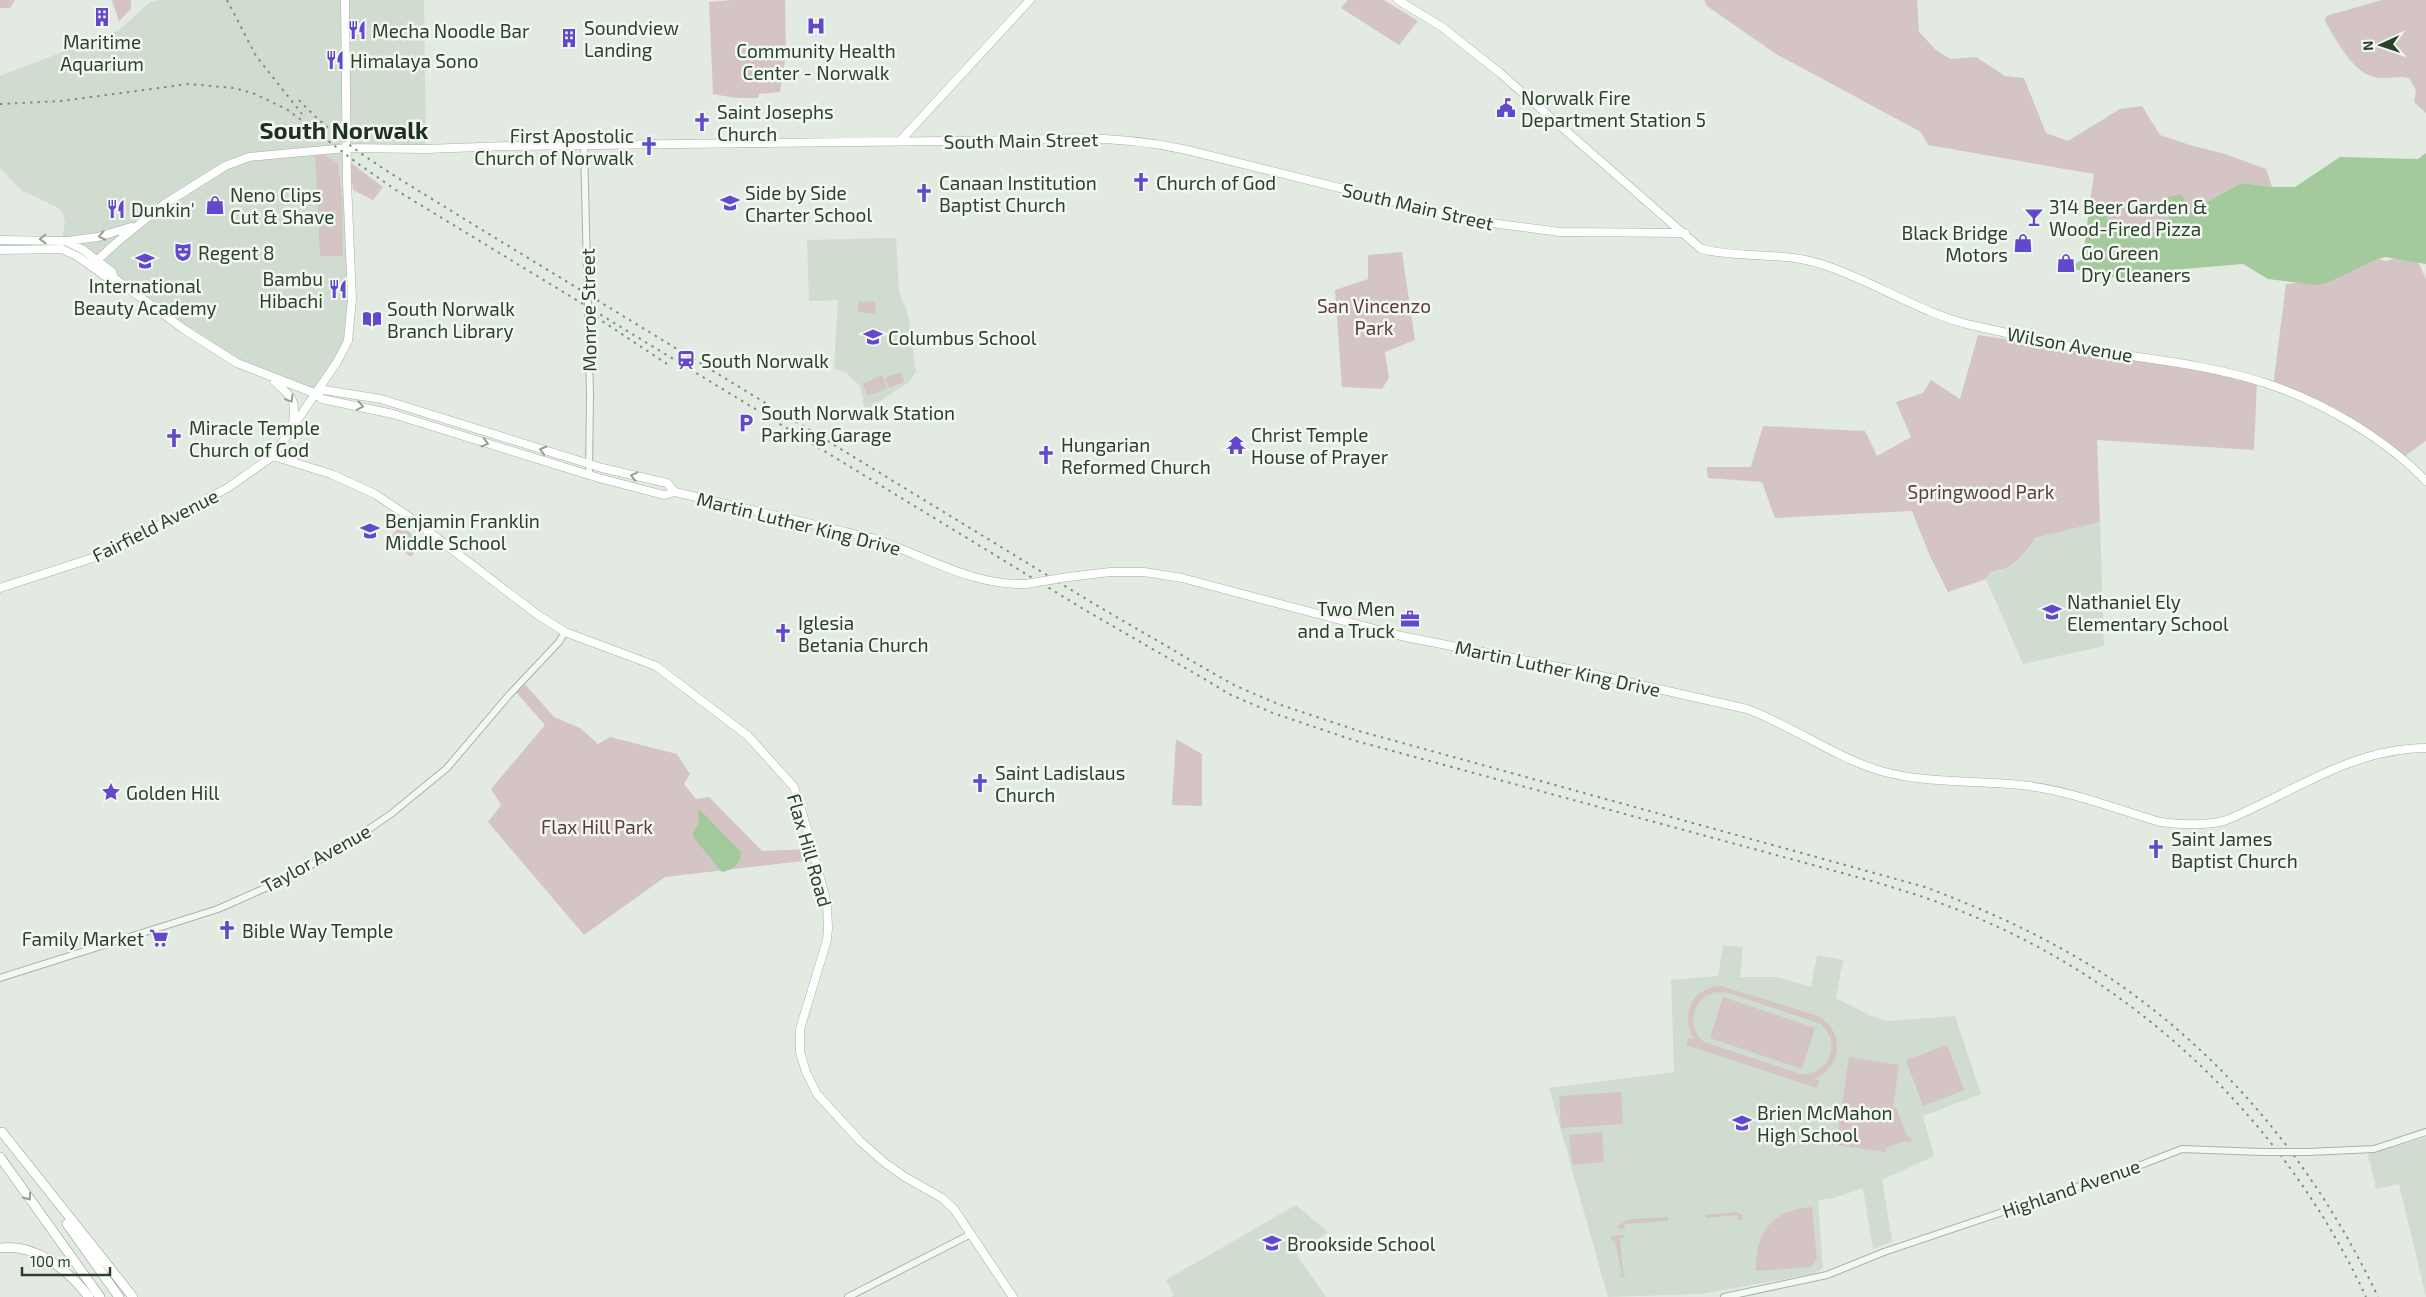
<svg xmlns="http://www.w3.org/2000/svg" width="2426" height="1297" font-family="'Exo 2',sans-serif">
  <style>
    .built { fill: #d0dcd0 }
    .green { fill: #d4c4c3; fill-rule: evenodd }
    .water { fill: #a4c99d }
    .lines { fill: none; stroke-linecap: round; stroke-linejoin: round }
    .minor-casing { stroke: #a7b4a7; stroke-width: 8 }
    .major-casing { stroke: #a2b5a1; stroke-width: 9 }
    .highway-casing { stroke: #8aa089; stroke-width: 10 }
    .minor { stroke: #f4f8f4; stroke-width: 6 }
    .major { stroke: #fff; stroke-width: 8 }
    .highway { stroke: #fff; stroke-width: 9 }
    .rail { stroke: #7c937b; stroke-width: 2; stroke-dasharray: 2.5 5; stroke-linecap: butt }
    .minor-bridge-casing { stroke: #a7b4a7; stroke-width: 8; stroke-linecap: butt }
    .major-bridge-casing { stroke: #a2b5a1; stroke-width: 9; stroke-linecap: butt }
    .minor-bridge { stroke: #f4f8f4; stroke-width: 6 }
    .major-bridge { stroke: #fff; stroke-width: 8 }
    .oneway { stroke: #94a094 }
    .labels { text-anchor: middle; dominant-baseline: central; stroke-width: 5; stroke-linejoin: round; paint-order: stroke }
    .poi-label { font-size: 19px; fill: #2a422a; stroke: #f2f7f1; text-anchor: start }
    .street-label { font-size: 19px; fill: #2a422a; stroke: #f2f7f1 }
    .park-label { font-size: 19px; fill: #5d3d37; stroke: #f2f7f1 }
    .district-label { font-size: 24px; font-weight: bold; fill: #1c321c; stroke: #f2f7f1 }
  </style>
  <rect width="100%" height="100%" fill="#e2eae2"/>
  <!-- built -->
  <path class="built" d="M157 0H424L426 149 347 148 352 299 348 341 314 393 237 363 76 250 61 244 65 223 63 213 57 207 21 190 0 168V76L118 31 149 3Z
    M896 238 899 292 908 314 916 372 909 382 865 411 860 386 845 372 834 369 838 300 809 301 807 240Z
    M2100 522 2104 646 2023 664 1986 579 1991 571H2000L2016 563 2027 552 2035 538Z
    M1723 945 1743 947 1740 977H1778L1811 987 1817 955 1843 960 1836 998 1871 1016 1887 1021 1955 1016 1981 1094 1923 1116 1934 1156 1882 1180 1892 1241 1873 1249 1863 1188 1834 1198 1818 1200 1823 1268 1813 1274 1701 1294 1608 1297 1549 1088 1674 1072 1671 980 1718 976Z
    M2426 1138V1297L2399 1184 2376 1189 2368 1154Z
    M1296 1205 1328 1232 1296 1254 1326 1297H1171L1174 1295 1166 1280Z"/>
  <!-- green -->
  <path class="green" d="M0 0H15L10 8H0Z
    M114 0H131V9L119 21 112 1Z
    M733 0H785L786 54 780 92 759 94 758 98H735L713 94 709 2Z
    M1348 0H1384L1418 21 1399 45 1341 8Z
    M1704 0H1917L1919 32 1936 50 1950 59 1976 57 2005 76 2024 78 2046 133 2068 141 2120 109 2142 106 2160 135 2190 145 2225 154 2266 169 2272 187 2241 183 2189 211 2166 198 2171 215 2152 237 2111 226 2102 209 2088 217 2094 174 1928 145 1921 132 1776 54 1707 6Z
    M2382 0H2426V113L2414 102 2416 90 2409 78C2397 75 2386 80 2374 77 2352 72 2335 38 2325 21L2326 16Z
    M315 150 338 163 342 195 343 256H320Z
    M350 162 383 187 373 200 353 190Z
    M1402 252 1415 340 1385 352 1389 378 1382 389 1342 387 1335 290 1368 279V255Z
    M2411 254 2419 264 2426 279V441L2402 458 2372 434 2273 387 2286 284 2306 282 2367 255 2386 261Z
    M875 301 876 314 858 312V302Z
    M1978 335 2215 371 2257 382 2254 450 2097 440 2100 522 2035 538C2025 555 2012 571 1991 571L1986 579 1948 592 1930 556 1912 511 1775 518 1762 482 1708 478 1707 467H1751L1763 426 1865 431 1877 456 1911 437 1896 402 1923 393 1931 380 1960 399Z
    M901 372 904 382 889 388 885 378Z
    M882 375 887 388 868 396 863 384Z
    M400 525 422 542 411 557 388 541Z
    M523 682 554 717 580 728 598 744 610 737 677 754 690 774 684 784 696 799 709 797 762 851 809 849 812 860 665 877 584 935 488 822 501 805 491 789 545 725 515 691Z
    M1176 739 1202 754V806L1172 805Z
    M1721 986 1815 1015C1845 1028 1844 1066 1814 1079L1820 1081 1817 1088 1686 1045 1688 1038 1694 1039C1680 1015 1692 987 1721 986ZM1716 992 1729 993 1821 1024C1842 1043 1829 1075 1801 1074L1704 1042C1685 1025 1692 998 1716 992Z
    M1723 997 1815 1028 1802 1069 1710 1038Z
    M1947 1045 1964 1090 1923 1106 1906 1060Z
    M1849 1057 1899 1065 1893 1107 1896 1108 1907 1136 1911 1138V1142L1905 1141 1886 1148V1152L1836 1145Z
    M1621 1092 1623 1124 1561 1128 1559 1096Z
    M1602 1132 1604 1162 1572 1165 1569 1135Z
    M1812 1207 1817 1260 1811 1267 1756 1271C1755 1232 1772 1210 1812 1207Z
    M1736 1212 1742 1215 1743 1220H1738L1737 1215 1706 1218 1705 1215Z
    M1668 1217V1221L1625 1224 1624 1229 1617 1228C1624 1215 1655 1219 1668 1217Z
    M1624 1235 1625 1237 1620 1238 1623 1274 1628 1275 1619 1277 1622 1274 1615 1241 1610 1239 1612 1236Z"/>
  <!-- water -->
  <path class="water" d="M2426 153V264L2385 257 2372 261 2327 283 2314 285 2268 279 2243 264 2147 272 2133 282 2075 269V264L2083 259 2088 217 2102 209 2111 226 2152 237 2171 215 2165 198 2181 194 2190 211 2241 183 2272 187H2295L2340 157 2418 159Z
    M698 810 701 811 741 852C741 863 733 870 722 872L693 837V832L699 823Z"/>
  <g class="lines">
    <!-- minor casing -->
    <g class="minor-casing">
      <path id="minor" d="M584 146 590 394 589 475
        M0 978 218 909 290 877 344 846 391 814 447 768 509 695 559 642 565 632
        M2308 1152 2374 1149 2426 1132
        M848 1297 971 1234
        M1724 1297 1827 1275 1884 1252 2133 1168 2182 1149 2261 1152"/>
    </g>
    <!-- major casing -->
    <g class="major-casing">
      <path id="major" d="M1398 0 1442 27 1500 73 1701 249C1742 259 1784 251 1824 265 1876 282 1921 314 1975 326 2012 334 2048 343 2085 349 2145 359 2207 364 2265 383 2321 401 2385 438 2426 481
        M900 141 1030 0
        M0 240 65 241 82 249 112 272 114 278
        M67 241 98 237 131 227
        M0 250 62 249 77 256 108 278H114L185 330 237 363 314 393 322 399 393 414 599 478 664 495 675 492 875 539C925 556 972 586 1026 584
        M91 266 116 243 163 205 225 166 249 157 347 148 426 149 508 146 1029 140C1083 136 1134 138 1187 150L1469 220 1560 232 1685 233
        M274 381C291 396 297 399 293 423
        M314 393 324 390 381 399 602 468 667 483 675 492
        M273 456 331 474 375 494 412 519 538 615 565 632 656 666 748 736 794 787 808 832 827 904 828 928 827 940 800 1029V1052L806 1072 817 1094 860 1141 885 1163 905 1177 942 1198 954 1209 1013 1297
        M1068 577 1110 572H1144L1182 578 1401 636 1579 671 1747 709C1793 726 1834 757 1881 771 1926 784 1982 780 2029 786 2074 792 2116 809 2160 822 2182 825 2202 826 2224 821 2291 794 2351 748 2426 748
        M0 588 111 552 229 487 273 456 337 362 348 341 352 299 347 182 345 0"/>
    </g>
    <!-- highway casing -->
    <g class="highway-casing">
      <path id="highway" d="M2 1132 133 1297
        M0 1157 100 1297
        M67 1224 119 1297
        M0 1248C36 1243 68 1270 89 1297"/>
    </g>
    <!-- minor -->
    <use href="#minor" class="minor"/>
    <!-- major -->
    <use href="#major" class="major"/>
    <!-- highway -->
    <use href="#highway" class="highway"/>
    <!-- rail -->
    <path class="rail" d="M227 0 256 56 302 114
      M299 100C345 150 409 184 466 220L1096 605 1211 672 1236 686 1278 704 1359 731 1925 887C2002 916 2077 951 2142 1001 2244 1078 2324 1182 2378 1297
      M0 104 61 101 189 84 234 88 255 94 288 110 357 163 396 190 1090 613 1206 680 1231 695 1273 713 1356 741 1868 880C1902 890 1935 900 1968 914 2143 985 2287 1126 2366 1297
      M590 313 667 364"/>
    <!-- minor-bridge casing -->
    <g class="minor-bridge-casing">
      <path id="minor-bridge" d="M2261 1152H2308"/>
    </g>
    <!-- major-bridge casing -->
    <g class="major-bridge-casing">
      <path id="major-bridge" d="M1026 584 1068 577"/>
    </g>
    <!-- minor-bridge -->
    <use href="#minor-bridge" class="minor-bridge"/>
    <!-- major-bridge -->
    <use href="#major-bridge" class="major-bridge"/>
  </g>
  <!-- one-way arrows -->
  <defs><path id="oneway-chevron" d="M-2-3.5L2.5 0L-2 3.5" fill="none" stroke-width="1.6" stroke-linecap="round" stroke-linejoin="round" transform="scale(1.25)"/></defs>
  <g class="oneway">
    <use href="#oneway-chevron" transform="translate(102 236) rotate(168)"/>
    <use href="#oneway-chevron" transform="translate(43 239) rotate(179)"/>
    <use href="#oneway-chevron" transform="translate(290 399) rotate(59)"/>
    <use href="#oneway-chevron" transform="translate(360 406) rotate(11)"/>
    <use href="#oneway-chevron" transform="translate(485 443) rotate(17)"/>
    <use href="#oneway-chevron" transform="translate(543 450) rotate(-163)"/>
    <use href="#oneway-chevron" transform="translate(634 476) rotate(-167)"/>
    <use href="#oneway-chevron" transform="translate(28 1197) rotate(55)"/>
  </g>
  <!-- icons -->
  <defs>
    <g id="building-bare" transform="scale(1.5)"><path d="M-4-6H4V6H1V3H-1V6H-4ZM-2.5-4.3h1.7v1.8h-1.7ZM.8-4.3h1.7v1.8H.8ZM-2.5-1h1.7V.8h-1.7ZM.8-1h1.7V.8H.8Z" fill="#6249cc" stroke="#f2f7f1" stroke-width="2.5" paint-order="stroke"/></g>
    <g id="hospital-bare" transform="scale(1.5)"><path d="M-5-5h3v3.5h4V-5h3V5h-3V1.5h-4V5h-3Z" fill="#6249cc" stroke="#f2f7f1" stroke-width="2.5" paint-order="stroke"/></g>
    <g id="restaurant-bare" transform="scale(1.5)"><path d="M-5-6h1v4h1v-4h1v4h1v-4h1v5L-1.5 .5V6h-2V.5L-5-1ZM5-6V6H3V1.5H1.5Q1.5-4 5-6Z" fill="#6249cc" stroke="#f2f7f1" stroke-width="2.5" paint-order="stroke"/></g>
    <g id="civic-bare" transform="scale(1.5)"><path d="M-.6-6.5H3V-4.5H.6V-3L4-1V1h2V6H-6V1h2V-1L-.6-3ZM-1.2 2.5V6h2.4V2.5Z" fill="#6249cc" stroke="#f2f7f1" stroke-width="2.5" paint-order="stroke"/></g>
    <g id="church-bare" transform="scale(1.5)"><path d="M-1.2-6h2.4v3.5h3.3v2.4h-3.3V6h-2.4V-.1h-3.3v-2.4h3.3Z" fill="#6249cc" stroke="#f2f7f1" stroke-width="2.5" paint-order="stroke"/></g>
    <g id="school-bare" transform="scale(1.5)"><path d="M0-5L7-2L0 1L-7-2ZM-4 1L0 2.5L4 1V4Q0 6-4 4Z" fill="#6249cc" stroke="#f2f7f1" stroke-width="2.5" paint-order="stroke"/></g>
    <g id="shop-bare" transform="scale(1.5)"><path d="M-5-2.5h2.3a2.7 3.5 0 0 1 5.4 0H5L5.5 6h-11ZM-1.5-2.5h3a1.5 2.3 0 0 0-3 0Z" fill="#6249cc" stroke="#f2f7f1" stroke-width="2.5" paint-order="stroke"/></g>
    <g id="bar-bare" transform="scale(1.5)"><path d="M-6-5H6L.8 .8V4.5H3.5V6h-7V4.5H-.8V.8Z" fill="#6249cc" stroke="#f2f7f1" stroke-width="2.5" paint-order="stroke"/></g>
    <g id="theatre-bare" transform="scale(1.5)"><path d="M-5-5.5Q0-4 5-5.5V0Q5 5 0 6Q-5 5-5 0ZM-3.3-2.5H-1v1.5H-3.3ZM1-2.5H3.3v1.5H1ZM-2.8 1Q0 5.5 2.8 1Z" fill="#6249cc" stroke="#f2f7f1" stroke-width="2.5" paint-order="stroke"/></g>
    <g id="library-bare" transform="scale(1.5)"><path d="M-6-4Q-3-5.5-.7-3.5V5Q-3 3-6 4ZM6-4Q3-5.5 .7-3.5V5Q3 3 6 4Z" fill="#6249cc" stroke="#f2f7f1" stroke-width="2.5" paint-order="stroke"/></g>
    <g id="station-bare" transform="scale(1.5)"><path d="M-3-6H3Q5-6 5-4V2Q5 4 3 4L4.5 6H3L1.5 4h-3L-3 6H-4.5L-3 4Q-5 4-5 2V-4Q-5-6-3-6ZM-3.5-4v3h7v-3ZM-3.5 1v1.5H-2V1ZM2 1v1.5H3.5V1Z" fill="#6249cc" stroke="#f2f7f1" stroke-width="2.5" paint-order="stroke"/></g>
    <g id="parking-bare" transform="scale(1.5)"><path d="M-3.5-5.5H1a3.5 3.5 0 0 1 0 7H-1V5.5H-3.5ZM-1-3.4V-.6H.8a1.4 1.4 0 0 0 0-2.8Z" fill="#6249cc" stroke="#f2f7f1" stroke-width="2.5" paint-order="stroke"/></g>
    <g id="temple-bare" transform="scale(1.5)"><path d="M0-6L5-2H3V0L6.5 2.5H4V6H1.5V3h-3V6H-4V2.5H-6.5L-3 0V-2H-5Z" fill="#6249cc" stroke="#f2f7f1" stroke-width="2.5" paint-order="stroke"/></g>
    <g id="office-bare" transform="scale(1.5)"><path d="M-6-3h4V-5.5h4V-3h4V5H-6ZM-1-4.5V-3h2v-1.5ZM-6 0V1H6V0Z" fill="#6249cc" stroke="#f2f7f1" stroke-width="2.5" paint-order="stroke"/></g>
    <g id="sight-bare" transform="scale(1.5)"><path d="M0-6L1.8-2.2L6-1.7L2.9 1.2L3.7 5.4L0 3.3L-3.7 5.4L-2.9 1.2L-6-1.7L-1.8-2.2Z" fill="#6249cc" stroke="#f2f7f1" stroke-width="2.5" paint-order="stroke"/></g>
    <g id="supermarket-bare" transform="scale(1.5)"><path d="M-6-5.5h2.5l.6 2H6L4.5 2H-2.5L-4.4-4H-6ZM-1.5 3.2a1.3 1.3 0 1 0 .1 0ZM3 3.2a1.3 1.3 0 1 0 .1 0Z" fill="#6249cc" stroke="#f2f7f1" stroke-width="2.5" paint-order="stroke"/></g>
  </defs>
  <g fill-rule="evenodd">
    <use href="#building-bare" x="102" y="17"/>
    <use href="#hospital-bare" x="816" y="26"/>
    <use href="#restaurant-bare" x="357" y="30"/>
    <use href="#building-bare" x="569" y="38"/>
    <use href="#restaurant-bare" x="335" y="60"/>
    <use href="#civic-bare" x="1506" y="108"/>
    <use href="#church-bare" x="702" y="122"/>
    <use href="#church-bare" x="649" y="146"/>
    <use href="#church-bare" x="1141" y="182"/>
    <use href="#church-bare" x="924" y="193"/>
    <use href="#school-bare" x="730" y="203"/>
    <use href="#shop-bare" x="215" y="205"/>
    <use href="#restaurant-bare" x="116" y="209"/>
    <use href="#bar-bare" x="2034" y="217"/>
    <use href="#shop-bare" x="2023" y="243"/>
    <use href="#theatre-bare" x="183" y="252"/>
    <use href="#school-bare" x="145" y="261"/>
    <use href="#shop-bare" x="2066" y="263"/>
    <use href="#restaurant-bare" x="338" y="289"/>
    <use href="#library-bare" x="372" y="319"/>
    <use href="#school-bare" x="873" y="337"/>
    <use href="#station-bare" x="686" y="360"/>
    <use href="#parking-bare" x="746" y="423"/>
    <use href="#church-bare" x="174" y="438"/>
    <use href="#temple-bare" x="1236" y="445"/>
    <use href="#church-bare" x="1046" y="455"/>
    <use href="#school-bare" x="370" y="531"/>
    <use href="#school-bare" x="2052" y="612"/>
    <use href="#office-bare" x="1410" y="619"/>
    <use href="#church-bare" x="783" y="633"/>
    <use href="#church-bare" x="980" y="783"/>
    <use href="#sight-bare" x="111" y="792"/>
    <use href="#church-bare" x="2156" y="849"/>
    <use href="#church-bare" x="227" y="930"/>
    <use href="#supermarket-bare" x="159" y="938"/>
    <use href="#school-bare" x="1742" y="1123"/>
    <use href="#school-bare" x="1272" y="1243"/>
  </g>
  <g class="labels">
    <!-- poi labels -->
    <g class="poi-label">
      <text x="584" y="27">Soundview<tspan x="584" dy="22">Landing</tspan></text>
      <text x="372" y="30">Mecha Noodle Bar</text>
      <text x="102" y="41" text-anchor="middle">Maritime<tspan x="102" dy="22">Aquarium</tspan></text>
      <text x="816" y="50" text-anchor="middle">Community Health<tspan x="816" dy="22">Center - Norwalk</tspan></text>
      <text x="350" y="60">Himalaya Sono</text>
      <text x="1521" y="97">Norwalk Fire<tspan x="1521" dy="22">Department Station 5</tspan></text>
      <text x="717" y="111">Saint Josephs<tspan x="717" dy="22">Church</tspan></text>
      <text x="634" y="135" text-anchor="end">First Apostolic<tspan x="634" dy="22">Church of Norwalk</tspan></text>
      <text x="939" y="182">Canaan Institution<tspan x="939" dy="22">Baptist Church</tspan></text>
      <text x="1156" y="182">Church of God</text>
      <text x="745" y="192">Side by Side<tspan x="745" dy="22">Charter School</tspan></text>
      <text x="230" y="194">Neno Clips<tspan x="230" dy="22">Cut &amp; Shave</tspan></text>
      <text x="2049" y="206">314 Beer Garden &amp;<tspan x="2049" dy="22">Wood-Fired Pizza</tspan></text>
      <text x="131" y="209">Dunkin'</text>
      <text x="2008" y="232" text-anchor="end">Black Bridge<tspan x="2008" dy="22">Motors</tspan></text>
      <text x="198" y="252">Regent 8</text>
      <text x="2081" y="252">Go Green<tspan x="2081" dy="22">Dry Cleaners</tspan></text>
      <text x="323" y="278" text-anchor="end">Bambu<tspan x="323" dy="22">Hibachi</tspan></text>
      <text x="145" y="285" text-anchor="middle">International<tspan x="145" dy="22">Beauty Academy</tspan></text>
      <text x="387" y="308">South Norwalk<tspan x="387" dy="22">Branch Library</tspan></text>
      <text x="888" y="337">Columbus School</text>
      <text x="701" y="360">South Norwalk</text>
      <text x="761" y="412">South Norwalk Station<tspan x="761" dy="22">Parking Garage</tspan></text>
      <text x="189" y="427">Miracle Temple<tspan x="189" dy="22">Church of God</tspan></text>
      <text x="1251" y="434">Christ Temple<tspan x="1251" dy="22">House of Prayer</tspan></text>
      <text x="1061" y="444">Hungarian<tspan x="1061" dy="22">Reformed Church</tspan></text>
      <text x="385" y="520">Benjamin Franklin<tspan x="385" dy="22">Middle School</tspan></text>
      <text x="2067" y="601">Nathaniel Ely<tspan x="2067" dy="22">Elementary School</tspan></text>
      <text x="1395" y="608" text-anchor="end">Two Men<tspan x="1395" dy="22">and a Truck</tspan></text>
      <text x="798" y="622">Iglesia<tspan x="798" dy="22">Betania Church</tspan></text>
      <text x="995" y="772">Saint Ladislaus<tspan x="995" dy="22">Church</tspan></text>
      <text x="126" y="792">Golden Hill</text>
      <text x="2171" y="838">Saint James<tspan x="2171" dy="22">Baptist Church</tspan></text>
      <text x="242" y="930">Bible Way Temple</text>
      <text x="144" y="938" text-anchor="end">Family Market</text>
      <text x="1757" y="1112">Brien McMahon<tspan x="1757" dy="22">High School</tspan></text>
      <text x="1287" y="1243">Brookside School</text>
    </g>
    <!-- street labels -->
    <g class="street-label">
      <text transform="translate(1021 140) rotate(-1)">South Main Street</text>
      <text transform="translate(1418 206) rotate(13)">South Main Street</text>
      <text transform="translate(588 310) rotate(-91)">Monroe Street</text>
      <text transform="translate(2070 344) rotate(10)">Wilson Avenue</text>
      <text transform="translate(799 523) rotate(14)">Martin Luther King Drive</text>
      <text transform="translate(155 525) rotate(-27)">Fairfield Avenue</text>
      <text transform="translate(1558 668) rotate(12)">Martin Luther King Drive</text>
      <text transform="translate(810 850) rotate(74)">Flax Hill Road</text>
      <text transform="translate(316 858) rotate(-29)">Taylor Avenue</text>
      <text transform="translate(2071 1188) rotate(-19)">Highland Avenue</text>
    </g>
    <!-- park labels -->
    <g class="park-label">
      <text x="1374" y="305">San Vincenzo<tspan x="1374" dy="22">Park</tspan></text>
      <text x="1981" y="491">Springwood Park</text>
      <text x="597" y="826">Flax Hill Park</text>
    </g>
    <!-- district labels -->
    <g class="district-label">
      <text x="344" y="129">South Norwalk</text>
    </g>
  </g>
  <!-- north arrow -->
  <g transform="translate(2381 45) rotate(267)" stroke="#f2f7f1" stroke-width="4" paint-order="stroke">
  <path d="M0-4L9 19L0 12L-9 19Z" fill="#2a422a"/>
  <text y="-8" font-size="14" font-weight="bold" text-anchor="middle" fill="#2a422a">N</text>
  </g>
  <!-- scale -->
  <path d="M22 1267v8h88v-8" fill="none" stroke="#2a422a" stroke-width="2.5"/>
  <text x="30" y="1267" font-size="15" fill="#2a422a" stroke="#f2f7f1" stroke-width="4" paint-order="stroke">100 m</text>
</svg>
